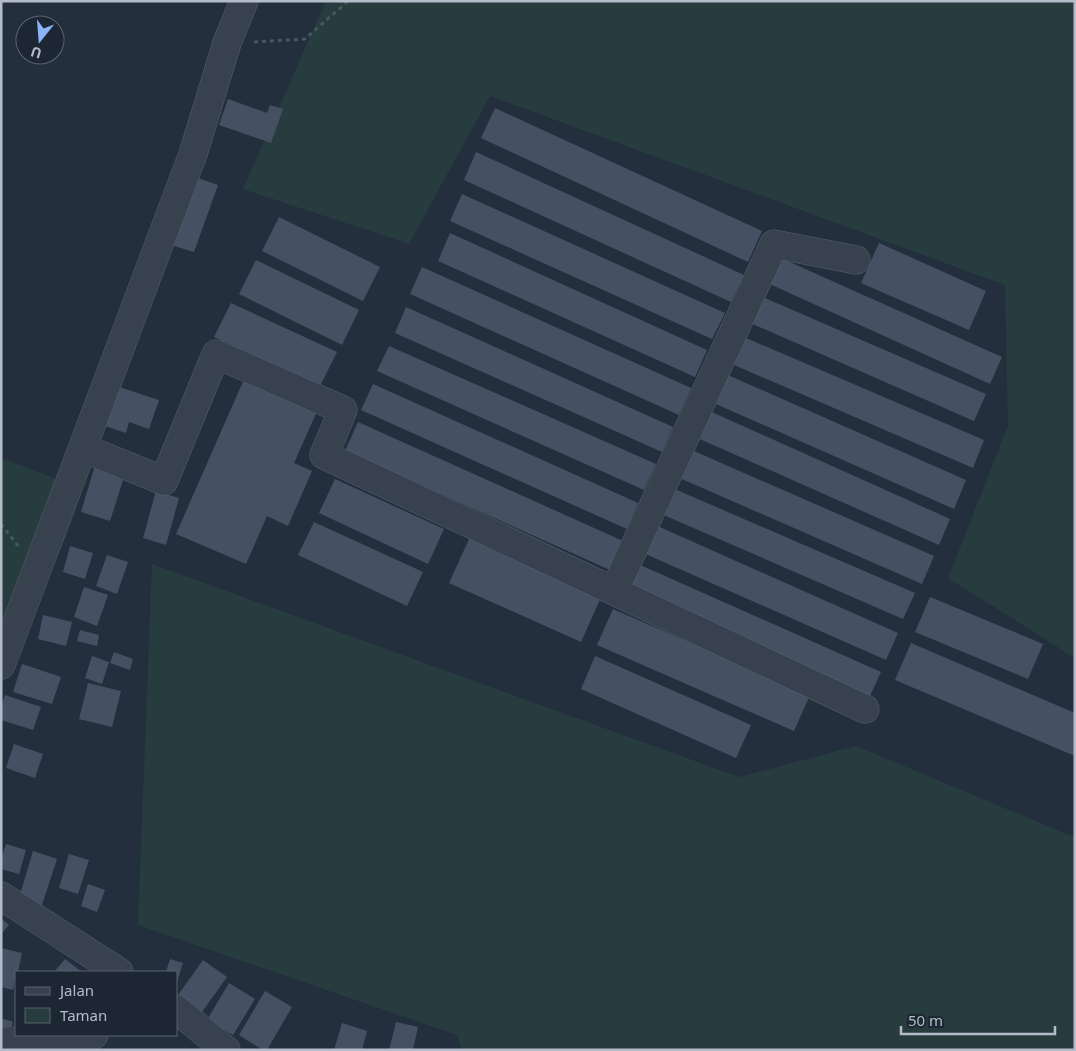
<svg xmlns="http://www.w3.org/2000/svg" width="1076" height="1051" font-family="'Noto Sans',sans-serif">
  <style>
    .green { fill: #263c3f }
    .building { fill: #455162 }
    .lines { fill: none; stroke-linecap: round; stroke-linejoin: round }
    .minor-casing { stroke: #565f6c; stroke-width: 29 }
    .path { stroke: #44595c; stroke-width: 3; stroke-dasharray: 4 4; stroke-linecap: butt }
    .minor { stroke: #38414e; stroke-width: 28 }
  </style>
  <rect width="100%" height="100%" fill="#242f3e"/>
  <!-- green -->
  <path class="green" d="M326 1H1075V658L948 578 1008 426 1005 285 490 96 409 244 243 189Z
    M1 458 83 489 67 534 1 687Z
    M152 564 739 777 856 746 1069 835H1075V1050H462L457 1035 138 925Z"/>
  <!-- building -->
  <path class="building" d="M228 99 267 113 270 105 283 109 271 143 219 125Z
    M495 108 762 231 748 262 481 138Z
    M476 152 744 275 731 302 464 180Z
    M195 177 218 185 194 252 171 245Z
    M462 194 725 313 712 339 450 221Z
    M279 217 380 267 363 301 262 251Z
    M450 233 707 350 695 377 438 261Z
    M879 243 986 291 969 330 861 283Z
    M774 255 1002 357 990 384 763 281Z
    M256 260 359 310 342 345 239 294Z
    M422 267 691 388 679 415 410 294Z
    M758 295 986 394 974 421 746 321Z
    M231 303 337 352 320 386 214 337Z
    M406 307 673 427 662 452 395 333Z
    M739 335 984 440 973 468 727 362Z
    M389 346 656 464 644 490 377 371Z
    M721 372 966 480 954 509 709 401Z
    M245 377 318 409 294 463 312 471 288 526 267 516 246 564 176 534Z
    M373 384 638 503 627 529 361 410Z
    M116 386 159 400 149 429 129 422 126 433 102 425Z
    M705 409 950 519 939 545 693 436Z
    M358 422 623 541 610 570 345 451Z
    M687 448 934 556 922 584 675 476Z
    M96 462 126 471 110 521 81 512Z
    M335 479 444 529 428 564 319 513Z
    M670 487 915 593 903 619 659 513Z
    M156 491 179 498 166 545 143 538Z
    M314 522 423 572 407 606 298 555Z
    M653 524 898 633 886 660 641 552Z
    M470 537 602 595 581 642 449 583Z
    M70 546 93 553 85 579 63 572Z
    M107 555 128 562 117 594 96 586Z
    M638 564 881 672 869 698 626 590Z
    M84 587 108 595 97 626 74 617Z
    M930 597 1043 644 1028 679 915 632Z
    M613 609 810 695 794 731 597 645Z
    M43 615 72 622 66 646 38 639Z
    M80 630 99 635 97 646 77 641Z
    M911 643 1075 713V756L895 680Z
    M114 652 133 659 130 670 110 663Z
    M92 656 109 662 102 684 85 678Z
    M595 656 751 725 736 758 581 689Z
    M22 664 61 677 52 704 13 692Z
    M88 683 121 691 112 727 79 719Z
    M5 695 41 707 33 730 1 720V706Z
    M14 744 43 754 35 778 6 768Z
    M6 844 26 850 19 874 1 869V859Z
    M33 851 57 859 42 905 19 898Z
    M69 854 89 860 78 894 59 888Z
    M88 884 105 890 97 912 81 906Z
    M1 918 9 925 1 934Z
    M1 948 22 953 18 972H16L13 990 1 987Z
    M65 959 82 972H54Z
    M170 959 183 963 177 982 176 972H166Z
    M203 960 227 977 202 1012 178 995Z
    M229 983 255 999 233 1035 207 1020Z
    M265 991 292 1007 267 1050H263L239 1035Z
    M1 1018 13 1022 5 1048 1 1047Z
    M396 1022 418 1027 413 1050H389Z
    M342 1023 367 1031 362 1050H334Z"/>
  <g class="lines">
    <!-- minor casing -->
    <g class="minor-casing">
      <path id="minor" d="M83 448 164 481 216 354 343 410 324 455 865 709
        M614 591 774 244 856 260
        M1 665 193 154 227 43 244 1
        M1 896 119 972
        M176 1009 226 1050
        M1 1043 9 1041 64 1044 94 1035"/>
    </g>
    <!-- path -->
    <path class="path" d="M254 42 305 39 348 1
      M1 524 19 547"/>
    <!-- minor -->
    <use href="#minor" class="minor"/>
  </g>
  <!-- border -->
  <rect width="1076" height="1051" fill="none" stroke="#b4bcc9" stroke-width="5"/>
  <!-- legend -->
  <rect x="15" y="971" width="162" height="65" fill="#1d2633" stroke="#59626f"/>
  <rect x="25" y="987" width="25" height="8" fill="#38414e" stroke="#59626f"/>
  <text x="60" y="996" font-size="15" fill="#b4bcc9">Jalan</text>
  <rect x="25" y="1008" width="25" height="15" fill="#263c3f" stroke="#59626f"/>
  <text x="60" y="1021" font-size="15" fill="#b4bcc9">Taman</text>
  <!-- north arrow -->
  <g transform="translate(40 40) rotate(197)"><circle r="24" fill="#1d2633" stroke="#59626f"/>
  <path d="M0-4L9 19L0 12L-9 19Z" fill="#8ab4f8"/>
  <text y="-8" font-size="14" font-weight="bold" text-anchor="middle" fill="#b4bcc9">U</text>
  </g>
  <!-- scale -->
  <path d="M901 1026v8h154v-8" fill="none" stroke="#b4bcc9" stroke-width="2.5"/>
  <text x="908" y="1026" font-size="15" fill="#b4bcc9" stroke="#1d2633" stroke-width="4" paint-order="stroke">50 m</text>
</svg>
